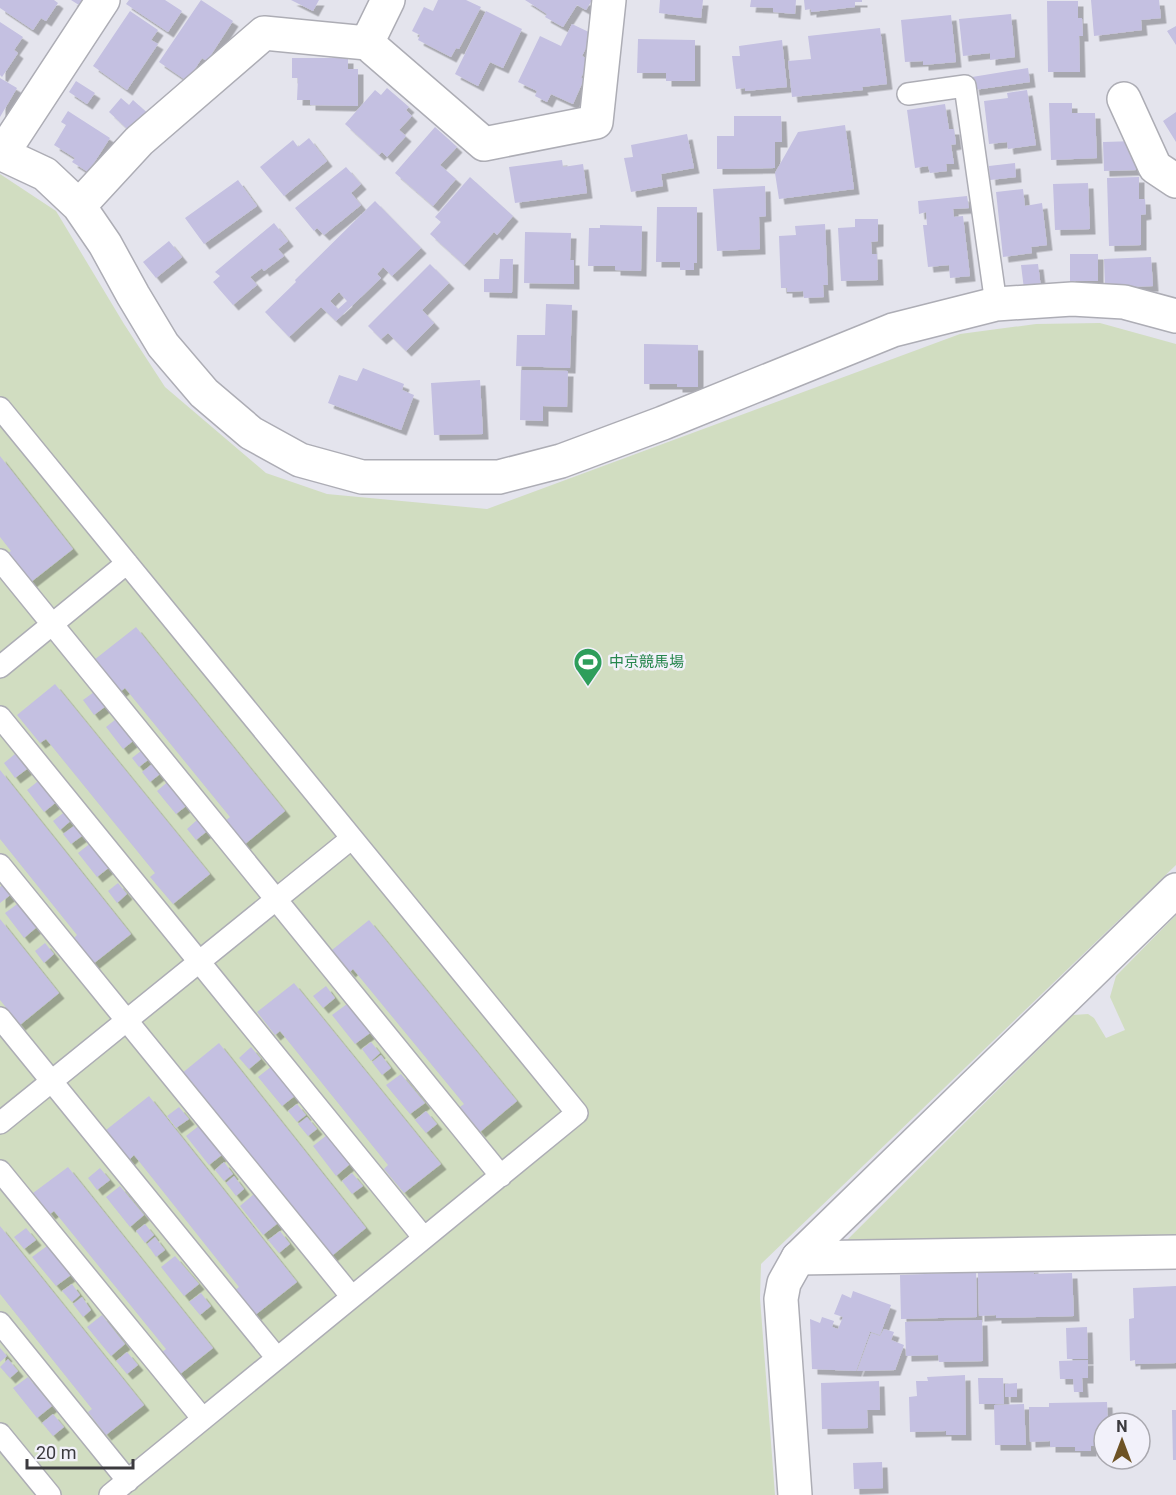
<svg xmlns="http://www.w3.org/2000/svg" width="1176" height="1495" font-family="Roboto,'Noto Sans JP',sans-serif">
  <style>
    .green { fill: #d1ddc1 }
    .building { fill: #c4c0e1; fill-rule: evenodd; filter: url(#shadow) }
    .lines { fill: none; stroke-linecap: round; stroke-linejoin: round }
    .lane-casing { stroke: #adadb5; stroke-width: 24 }
    .street-casing { stroke: #adadb5; stroke-width: 36 }
    .secondary-casing { stroke: #adadb5; stroke-width: 36 }
    .lane { stroke: #fff; stroke-width: 21 }
    .street { stroke: #fff; stroke-width: 33 }
    .secondary { stroke: #fff; stroke-width: 33 }
    .labels { text-anchor: middle; dominant-baseline: central; stroke-width: 5; stroke-linejoin: round; paint-order: stroke }
    .leisure-label { font-size: 15px; fill: #27864d; stroke: #f2f1fa; text-anchor: start }
  </style>
  <defs>
    <filter id="shadow"><feDropShadow dx="5.5" dy="5.5" stdDeviation="0" flood-color="#0004"/></filter>
  </defs>
  <rect width="100%" height="100%" fill="#e4e4ed"/>
  <!-- green -->
  <path class="green" d="M0 174 56 211 124 324 165 387 266 473 327 494 487 509 960 334 1036 324 1100 323 1176 344V865L761 1264 760 1298 775 1495H0Z
    M1176 915V1240L841 1246 1073 1015 1088 1014 1094 1018 1106 1038 1125 1030 1110 997 1116 976Z"/>
  <!-- building -->
  <path class="building" d="M0 0H54L58 3 46 21 41 18 33 30 0 8Z
    M71 0H98L90 12Z
    M129 0H165L182 11 168 32 126 4Z
    M201 0 233 21 207 61 202 58 187 81 159 62Z
    M291 0H319L313 11Z
    M438 0H466L481 7 459 49 456 48 451 57 418 40 420 35 412 31 424 7 433 11Z
    M525 0H592L586 10 577 5 563 27 545 17 547 14Z
    M660 0H703L701 18 659 13Z
    M751 0H796L795 14 773 12V8L750 7Z
    M804 0H862V2H855V7L811 12V9L805 10Z
    M1091 0H1159L1161 18 1141 20 1142 30 1094 36Z
    M1047 1H1078V18H1082L1083 36H1079L1080 72H1048Z
    M130 11 158 30 151 40 158 44 127 90 93 66Z
    M486 11 522 29 503 68 490 62 478 86 455 74Z
    M1011 14 1015 57 990 60V53L963 56 959 19Z
    M951 15 956 62 923 65V61L905 62 901 20Z
    M0 22 23 37 14 50 18 53 2 77 0 75Z
    M572 24 593 34 582 56 589 60 581 78 584 79 573 104 551 94 547 102 535 96 537 91 518 82 540 36 561 46Z
    M1176 26V45L1167 31Z
    M880 28 887 84 862 87 863 90 792 97 788 61 811 59 808 36Z
    M638 39 695 40V81H666V73H637Z
    M782 40 787 87 745 91V88L736 89 732 56H740L739 46Z
    M292 58H348V69H358V106L310 105V100H297L298 78H292Z
    M1028 68 1030 82 974 90 972 77Z
    M0 78 17 88 0 117Z
    M76 81 95 93 87 104 69 92Z
    M387 88 409 107 406 110 412 116 399 130 406 136 387 157 382 152 379 155 345 124 375 90 381 95Z
    M1027 90 1036 145 1008 149 1007 142 989 144 984 101 1008 98 1007 93Z
    M121 98 129 105 133 100 153 118 136 137 109 112Z
    M1049 103H1072V113H1095L1097 158 1051 160Z
    M945 104 949 129H954L956 144 951 145 954 164H946L947 171 930 173 928 166 915 168 907 110Z
    M68 111 110 138 88 172 72 162 75 158 54 145 66 125 61 122Z
    M1176 112V142L1163 121Z
    M734 116H781L782 142H775V168L717 169V136H734Z
    M845 125 854 189 779 199 775 173 798 132Z
    M435 127 457 147 440 165 456 179 433 206 395 173Z
    M687 134 694 168 661 174 663 186 631 192 624 158 633 157 631 145Z
    M309 138 327 161 284 196 260 167 293 140 298 147Z
    M1135 141 1136 170 1104 171 1103 142Z
    M562 160 563 167 583 164 587 193 515 203 509 167Z
    M1015 163 1016 177 990 180 989 166Z
    M346 167 361 184 351 193 361 205 324 235 317 228 314 231 295 208Z
    M470 177 513 216 497 235 494 232 464 265 430 234 441 222 435 217Z
    M1139 177V199H1145L1146 214 1141 215V245L1109 246 1107 178Z
    M238 180 257 206 204 244 185 218Z
    M1088 183 1090 229 1055 230 1053 184Z
    M765 186 766 216 759 217 760 249 717 251 713 189Z
    M1023 189 1025 206 1042 203 1047 245 1031 247 1032 253 1003 257 996 192Z
    M967 196 969 208 953 209 954 217 963 216 970 276 950 278 949 265 928 267 923 225H927L926 212 919 214 918 201Z
    M375 201 421 248 392 276 383 267 377 274 381 278 336 321 321 307 289 337 265 312 296 282 295 280ZM339 292 347 301 338 309 330 301Z
    M657 207H697V263H694V270H680V262H656Z
    M855 219H878V241L871 242 872 254H877L878 280 841 281 838 228 855 227Z
    M274 223 288 241 278 249 284 256 264 271 262 268 250 277 257 285 233 305 213 282 220 276 215 272Z
    M825 224 828 285H823L824 297 804 298 803 291 787 292V288H781L779 236 796 235 795 226Z
    M600 225 642 226 641 271 615 270V266H588L589 228H600Z
    M525 232 571 233 570 260H574V284L524 283Z
    M169 241 182 257 156 278 143 262Z
    M1070 254H1098V281H1070Z
    M1151 257 1153 286 1105 288 1104 259Z
    M500 259H513L512 293 484 292V279H499Z
    M430 264 449 283 422 310 434 323 406 351 388 333 381 339 368 326Z
    M1038 264 1041 288 1024 289 1021 265Z
    M546 304 572 305 570 368 516 366 517 335H545Z
    M644 344 698 345V387H677V384H644Z
    M363 368 404 384 402 390 414 395 401 430 328 403 339 375 357 381Z
    M521 370 568 371 567 407 543 406V421L520 420Z
    M480 380 483 434 434 435 431 383Z
    M0 456 73 549 31 582 8 553 11 551 0 537Z
    M136 627 285 811 244 845 225 821 230 817 125 688 120 692 94 660Z
    M55 684 210 874 173 904 150 877 155 873 46 739 40 743 17 715Z
    M94 692 106 706 94 715 83 700Z
    M121 715 138 737 123 749 106 727Z
    M146 747 153 756 139 767 132 758Z
    M15 754 27 769 15 778 4 763Z
    M157 760 165 770 150 782 142 772Z
    M0 770 131 934 93 964 73 939 77 935 0 839Z
    M42 778 59 800 44 812 27 790Z
    M171 779 190 803 176 814 157 791Z
    M67 810 74 818 60 830 53 821Z
    M197 820 206 832 196 840 187 829Z
    M78 823 86 833 71 844 63 834Z
    M92 842 111 866 97 877 78 853Z
    M5 883 13 893 0 903V887Z
    M118 883 127 894 117 903 108 891Z
    M20 902 38 926 24 938 5 913Z
    M0 919 59 993 20 1025 0 1000Z
    M369 920 517 1101 480 1132 460 1107 464 1104 353 969 350 972 332 950Z
    M45 943 54 954 44 963 35 951Z
    M294 983 441 1164 404 1193 384 1169 388 1165 280 1031 275 1035 257 1012Z
    M326 986 335 998 323 1008 313 996Z
    M347 1004 370 1033 355 1044 332 1015Z
    M371 1042 380 1053 371 1061 362 1049Z
    M219 1043 366 1228 328 1259 311 1231 202 1095 200 1097 181 1074Z
    M251 1047 261 1059 249 1069 239 1058Z
    M381 1055 391 1068 382 1075 372 1062Z
    M272 1066 296 1095 282 1106 258 1077Z
    M401 1074 425 1103 410 1114 386 1085Z
    M149 1096 297 1282 254 1316 234 1291 239 1287 134 1155 129 1160 106 1130Z
    M297 1104 306 1115 297 1122 288 1111Z
    M179 1107 189 1119 176 1128 167 1116Z
    M426 1111 437 1124 426 1133 415 1120Z
    M307 1117 317 1129 308 1136 298 1124Z
    M200 1125 223 1154 209 1165 186 1136Z
    M327 1135 350 1164 336 1176 313 1146Z
    M224 1162 233 1174 224 1181 215 1170Z
    M68 1167 213 1348 179 1375 161 1353 166 1349 54 1211 50 1214 33 1193Z
    M100 1168 110 1180 97 1190 88 1178Z
    M352 1173 363 1186 352 1194 342 1181Z
    M234 1176 244 1189 236 1196 226 1183Z
    M120 1186 144 1215 130 1227 106 1197Z
    M254 1194 278 1223 263 1235 240 1206Z
    M145 1224 154 1235 145 1243 136 1231Z
    M0 1226 144 1405 106 1435 88 1412 92 1409 0 1294Z
    M26 1228 36 1240 24 1249 14 1237Z
    M280 1231 290 1244 279 1253 268 1240Z
    M155 1237 165 1250 156 1257 147 1244Z
    M47 1246 71 1275 56 1286 32 1257Z
    M175 1256 199 1284 184 1296 161 1267Z
    M1033 1267 1034 1274 1072 1273 1074 1316 996 1318V1315L979 1316 978 1272H996V1269Z
    M976 1272 977 1317 901 1319 900 1275Z
    M72 1284 80 1295 72 1302 62 1291Z
    M1176 1286V1363L1135 1364V1360L1130 1361 1129 1319 1134 1318 1133 1288Z
    M853 1291 891 1305 880 1335 868 1331 870 1332 856 1371 812 1369 810 1319 820 1323 822 1317 834 1321 832 1327 838 1329 843 1317 834 1314 842 1294 851 1298Z
    M201 1293 211 1306 200 1315 189 1302Z
    M82 1297 91 1310 83 1317 73 1304Z
    M102 1315 125 1344 111 1356 87 1327Z
    M982 1320 983 1361 939 1362 938 1355 906 1356 905 1322Z
    M1087 1327 1088 1359H1067L1066 1328Z
    M884 1329 894 1332 891 1340 904 1345 895 1370 857 1371 871 1333 880 1336Z
    M0 1348 7 1356 0 1362Z
    M127 1352 138 1365 127 1374 116 1361Z
    M8 1359 18 1371 10 1378 0 1367Z
    M1088 1360V1378H1082L1083 1392H1074L1073 1379H1060L1059 1361Z
    M965 1375 966 1435H946V1431L910 1432 909 1397 917 1396 916 1381H928L927 1377Z
    M28 1377 52 1406 37 1418 13 1388Z
    M978 1378H1003L1004 1404H979Z
    M879 1381 880 1410H867L868 1428 822 1429 821 1383Z
    M1017 1383V1397H1005V1384Z
    M1107 1402 1108 1423H1104V1446H1091V1451H1075V1447H1050V1441L1030 1442 1029 1407H1049V1403Z
    M1024 1404 1026 1445H995L994 1405Z
    M1172 1410H1176V1460H1173Z
    M53 1414 64 1427 53 1436 42 1423Z
    M882 1462 883 1488 854 1489 853 1463Z"/>
  <g class="lines">
    <!-- lane casing -->
    <g class="lane-casing">
      <path id="lane" d="M908 94 965 86 996 304
        M0 408 577 1113 110 1495
        M0 560 501 1176
        M0 667 127 563
        M0 717 424 1238
        M0 865 352 1297
        M0 1018 277 1358
        M0 1123 352 838
        M0 1171 203 1419
        M0 1323 128 1481
        M0 1434 50 1495"/>
    </g>
    <!-- street casing -->
    <g class="street-casing">
      <path id="street" d="M367 43 484 144 596 122 609 0
        M1124 99 1155 167 1176 181
        M0 153 45 174 79 206 105 244 133 295 163 345 204 393 251 433 300 460 362 477H499L561 461 663 423 893 330 996 304 1072 299 1124 302 1176 316
        M2 154 103 0
        M79 206 139 141 264 33 367 43 388 0
        M798 1258 1176 1252"/>
    </g>
    <!-- secondary casing -->
    <g class="secondary-casing">
      <path id="secondary" d="M795 1495 781 1299 784 1283 798 1258 1176 890"/>
    </g>
    <!-- lane -->
    <use href="#lane" class="lane"/>
    <!-- street -->
    <use href="#street" class="street"/>
    <!-- secondary -->
    <use href="#secondary" class="secondary"/>
  </g>
  <!-- icons -->
  <defs>
    <g id="stadium-pin" transform="scale(1.5)"><path d="M0 17L-7.5 6A9.5 9.5 0 1 1 7.5 6Z" fill="#2e9e5b" stroke="#f2f1fa"/><path d="M0-5a6.5 5 0 1 0 0 10a6.5 5 0 1 0 0-10ZM-3.5-1.8h7v3.6h-7Z" fill="#fff"/></g>
  </defs>
  <g fill-rule="evenodd">
    <use href="#stadium-pin" x="588" y="662"/>
  </g>
  <g class="labels">
    <!-- leisure labels -->
    <g class="leisure-label">
      <text x="609" y="662">中京競馬場</text>
    </g>
  </g>
  <!-- north arrow -->
  <g transform="translate(1122 1441)"><circle r="28" fill="#f2f1fa" stroke="#a9a8af" stroke-width="1.5"/>
  <path d="M0-4.5L10 22L0 15L-10 22Z" fill="#6e5325"/>
  <text y="-9" font-size="16" font-weight="bold" text-anchor="middle" fill="#3b3a3e">N</text>
  </g>
  <!-- scale -->
  <path d="M27 1459v9h106v-9" fill="none" stroke="#3b3a3e" stroke-width="3"/>
  <text x="36" y="1459" font-size="18" fill="#3b3a3e" stroke="#f2f1fa" stroke-width="4.5" paint-order="stroke">20 m</text>
</svg>
